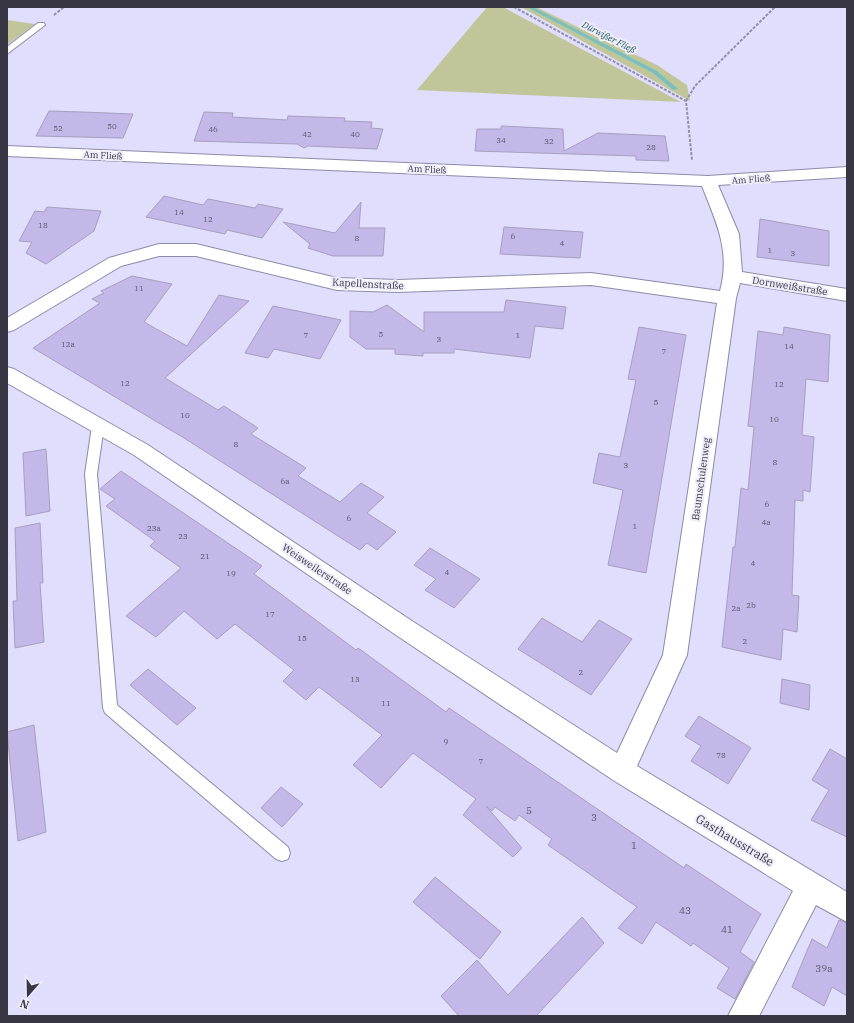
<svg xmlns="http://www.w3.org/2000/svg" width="854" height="1023" font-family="'IBM Plex Serif',serif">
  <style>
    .green { fill: #c1c69a }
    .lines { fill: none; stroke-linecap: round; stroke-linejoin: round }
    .stream { fill: #7abfc0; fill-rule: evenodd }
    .building { fill: #c4b8e9; stroke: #a69fbd }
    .service-casing { stroke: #8e8aa8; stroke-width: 2 }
    .minor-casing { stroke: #8e8aa8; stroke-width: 2 }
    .path { stroke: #928fa6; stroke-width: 2; stroke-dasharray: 3 1.5; stroke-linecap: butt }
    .service { fill: #fff; fill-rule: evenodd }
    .minor { fill: #fff; fill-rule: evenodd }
    .labels { text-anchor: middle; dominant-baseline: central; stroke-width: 4; stroke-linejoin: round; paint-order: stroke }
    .number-label { font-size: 8px; fill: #5b566c }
    .far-water-label { font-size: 9px; font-style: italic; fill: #195556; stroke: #efedfa }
    .far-street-label { font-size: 9px; fill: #383643; stroke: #efedfa }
    .street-label { font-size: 10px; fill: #383643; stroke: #efedfa }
    .near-number-label { font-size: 10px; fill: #5b566c }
    .near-street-label { font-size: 12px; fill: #383643; stroke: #efedfa }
  </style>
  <rect width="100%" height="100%" fill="#e1ddfd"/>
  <!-- green -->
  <path class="green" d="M487 7H503L681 102 417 90Z
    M521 7H536L657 65 687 85 690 101Z
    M7 20 35 24 7 45Z"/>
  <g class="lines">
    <!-- stream -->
    <path class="stream" d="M527 7H533L657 71 678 89 673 90 653 73Z"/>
  </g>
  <!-- building -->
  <path class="building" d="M49 111 82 112 133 114 123 138 36 136Z
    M204 112 233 113 232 117 287 120 288 116 345 118 344 121 372 122 371 128 383 129 377 149 308 146 304 148 297 144 194 141Z
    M501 126 563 129 564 151 598 133 665 136 669 161 636 160V156L475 151 477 129H501Z
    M164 196 203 205 208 199 255 208 258 204 283 209 262 238 227 230 225 234 146 217Z
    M361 202 359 228H385L383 256H333L308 248 310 244 283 222 335 233Z
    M47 207 101 211 94 231 46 264 26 253 32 242 19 241 35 211 44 212Z
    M760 219 829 231V266L757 257Z
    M504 227 583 232 580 258 500 254Z
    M132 276 172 284 144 322 187 346 219 295 249 301 165 378 218 410 224 406 258 428 251 434 306 468 298 476 340 502 361 483 384 497 367 513 396 532 377 550 367 543 360 550 184 438 33 348 100 303 92 299 104 293 101 291Z
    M506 300 566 307 563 329 535 326 530 358 454 349V353H423V356L395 354V349H366L350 337V311L373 312 387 305 424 332V312H504Z
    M273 306 341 320 320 359 274 349 268 358 245 353Z
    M639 327 686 335 646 573 608 565 623 490 593 483 599 453 620 457 636 380 628 379Z
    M784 327 830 335 828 382 806 379 802 435 814 437 810 492 803 490V501L795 500 792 595 799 596 797 632 783 629 781 660 722 647 733 547H735L741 488 748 490 754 427 748 426 758 331 783 335Z
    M46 449 50 511 26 516 23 453Z
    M121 471 262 566 254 574 356 650 358 648 446 712 449 708 684 868 686 864 761 914 740 952 754 962 735 999 717 988 729 968 693 943 691 946 656 922 642 944 618 928 637 907 548 845 552 839 519 815 515 821 495 807 492 811 486 806 522 848 513 857 463 815 476 799 413 753 381 788 353 765 382 735 319 687 306 700 283 681 294 670 235 624 217 639 184 611 156 637 126 616 181 568 150 546 155 541 106 506 115 499 100 489Z
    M40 523 43 583H40L44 642 15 648 13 601H17L15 528Z
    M430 548 480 579 454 608 425 590 436 579 414 565Z
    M542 618 582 642 599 620 632 639 591 695 518 649Z
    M148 669 196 708 177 725 130 685Z
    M782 679 810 685 809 710 780 703Z
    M699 716 751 748 728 784 691 761 701 746 685 736Z
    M34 725 46 832 18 841 7 732Z
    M830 749 847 759V837L811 820 829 790 812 780Z
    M281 787 303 804 282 827 261 808Z
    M435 877 501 932 480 959 413 902Z
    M582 917 604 943 536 1016H459L441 996 477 960 508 995Z
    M839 920 847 923V996L832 987 824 1006 792 987 812 939 827 948Z"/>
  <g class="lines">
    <!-- service casing -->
    <g class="service-casing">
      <path id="service" d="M38 23H44L45 25 7 54V47Z
        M98 422 102 423 104 426 97 474 117 705 288 847 290 853 288 859 282 861 276 859 105 713 103 708 85 474 92 426 94 423Z"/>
    </g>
    <!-- minor casing -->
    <g class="minor-casing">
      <path id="minor" d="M7 146 708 176 847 167V177L718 185 739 234 742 272 847 289V301L740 283 736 298 687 655 637 766 847 892V922L816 905 759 1016H728L793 891 613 780 396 635 134 455 7 383V367L14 369 148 445 412 621 617 753 663 655 717 303 591 285 398 292 337 290 196 256H159L121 266 14 330 7 332V318L109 258 159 244H196L337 278 398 280 591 273 720 291C731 251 716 222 702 186L7 156Z"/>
    </g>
    <!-- path -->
    <path class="path" d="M514 7 686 101 692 160
      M54 15 64 7
      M686 101 695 86 775 7"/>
    <!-- service -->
    <use href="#service" class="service"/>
    <!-- minor -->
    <use href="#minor" class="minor"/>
  </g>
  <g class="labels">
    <!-- number labels -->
    <g class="number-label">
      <text x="112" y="126">50</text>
      <text x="58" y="128">52</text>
      <text x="213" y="129">46</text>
      <text x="307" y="134">42</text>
      <text x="355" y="134">40</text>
      <text x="501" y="140">34</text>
      <text x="549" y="141">32</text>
      <text x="651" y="147">28</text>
      <text x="179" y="212">14</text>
      <text x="208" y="219">12</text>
      <text x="43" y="225">18</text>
      <text x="513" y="236">6</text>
      <text x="357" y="238">8</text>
      <text x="562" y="243">4</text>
      <text x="770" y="250">1</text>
      <text x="793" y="253">3</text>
      <text x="139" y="288">11</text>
      <text x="381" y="334">5</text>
      <text x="306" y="335">7</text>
      <text x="518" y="335">1</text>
      <text x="439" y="339">3</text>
      <text x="68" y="344">12a</text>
      <text x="789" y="346">14</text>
      <text x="664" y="351">7</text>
      <text x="125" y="383">12</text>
      <text x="779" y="384">12</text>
      <text x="656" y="402">5</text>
      <text x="185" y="415">10</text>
      <text x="774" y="419">10</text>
      <text x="236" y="444">8</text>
      <text x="775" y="462">8</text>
      <text x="626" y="465">3</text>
      <text x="285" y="481">6a</text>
      <text x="767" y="504">6</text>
      <text x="349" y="518">6</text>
      <text x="766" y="522">4a</text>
      <text x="635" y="526">1</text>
      <text x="154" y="528">23a</text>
      <text x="183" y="536">23</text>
      <text x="205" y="556">21</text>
      <text x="753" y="563">4</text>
      <text x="447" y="572">4</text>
      <text x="231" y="573">19</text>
      <text x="751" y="605">2b</text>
      <text x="736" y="608">2a</text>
      <text x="270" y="614">17</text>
      <text x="302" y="638">15</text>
      <text x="745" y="641">2</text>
      <text x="581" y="672">2</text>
      <text x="355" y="679">13</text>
      <text x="386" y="703">11</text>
      <text x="446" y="741">9</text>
      <text x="721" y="755">78</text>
      <text x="481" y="761">7</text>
    </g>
    <!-- far-water labels -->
    <g class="far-water-label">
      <text transform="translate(609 37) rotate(27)">Dürwißer Fließ</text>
    </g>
    <!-- far-street labels -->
    <g class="far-street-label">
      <text transform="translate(103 155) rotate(3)">Am Fließ</text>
      <text transform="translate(427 169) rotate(3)">Am Fließ</text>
      <text transform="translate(751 179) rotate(-4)">Am Fließ</text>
    </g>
    <!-- street labels -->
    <g class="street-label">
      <text transform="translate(368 284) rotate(3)">Kapellenstraße</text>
      <text transform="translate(790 286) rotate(9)">Dornweißstraße</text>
      <text transform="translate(701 479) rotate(-82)">Baumschulenweg</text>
      <text transform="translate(317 569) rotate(34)">Weisweilerstraße</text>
    </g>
    <!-- near-number labels -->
    <g class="near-number-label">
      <text x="529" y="810">5</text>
      <text x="594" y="817">3</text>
      <text x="634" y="845">1</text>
      <text x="685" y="910">43</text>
      <text x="727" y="929">41</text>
      <text x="824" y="968">39a</text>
    </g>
    <!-- near-street labels -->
    <g class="near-street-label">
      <text transform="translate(735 840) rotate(31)">Gasthausstraße</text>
    </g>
  </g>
  <!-- border -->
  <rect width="854" height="1023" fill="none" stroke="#383643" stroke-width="16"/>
  <!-- north arrow -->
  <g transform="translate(28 995) rotate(200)" stroke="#efedfa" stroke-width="3" paint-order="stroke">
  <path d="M0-3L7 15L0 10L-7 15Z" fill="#383643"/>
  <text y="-6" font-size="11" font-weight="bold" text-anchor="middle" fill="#383643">N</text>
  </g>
</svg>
